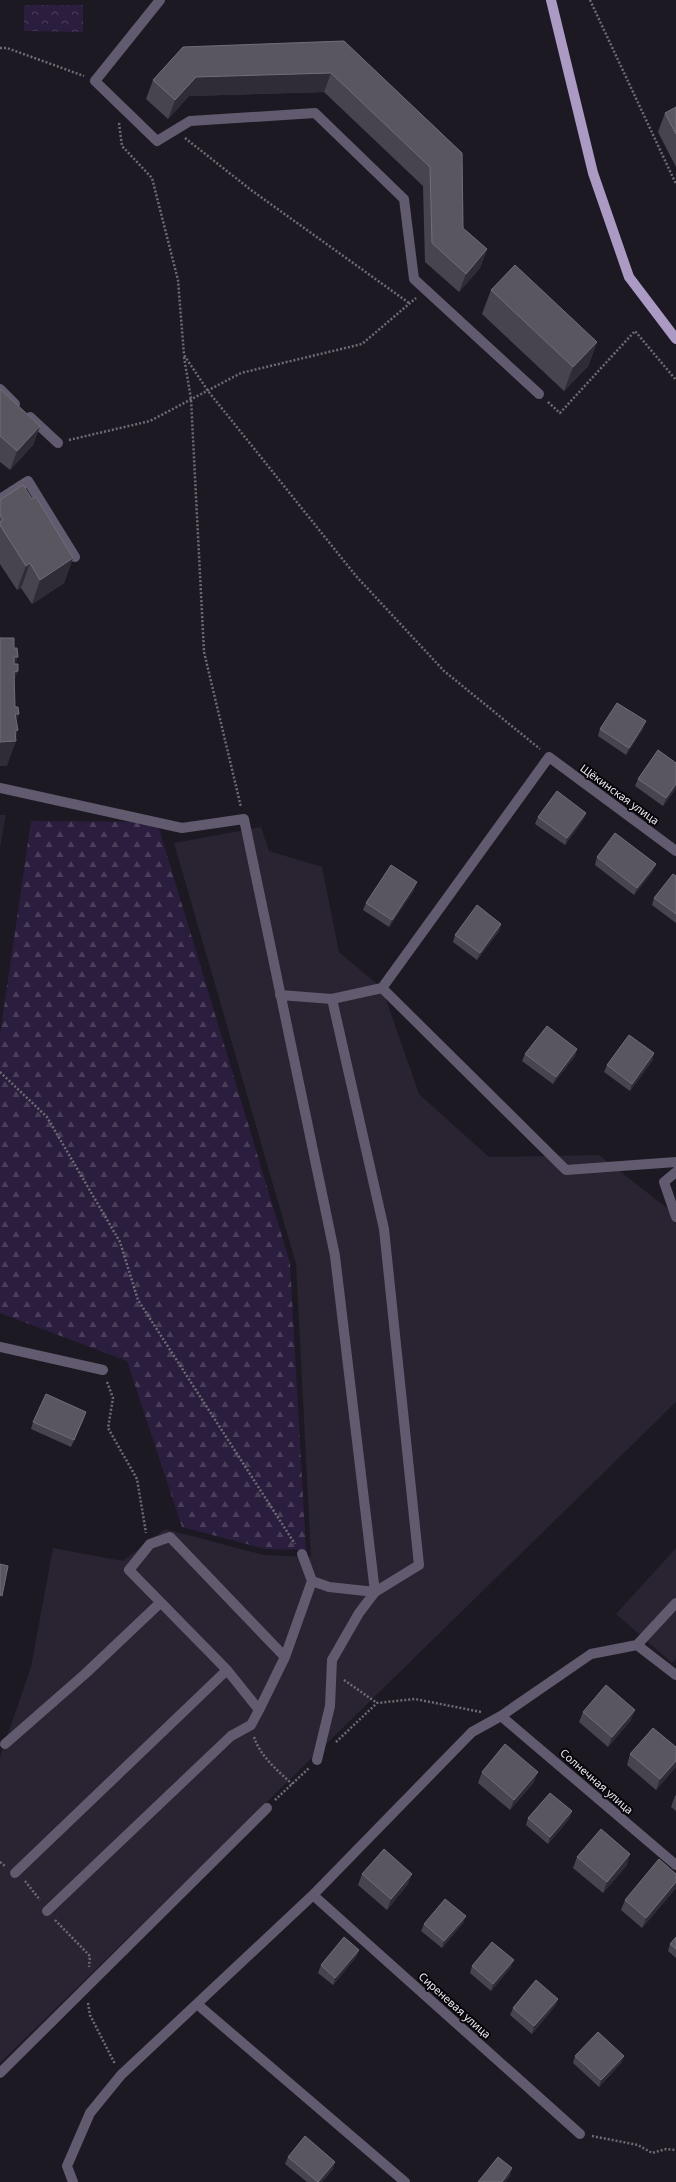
<svg xmlns="http://www.w3.org/2000/svg" width="676" height="2182" font-family="'Noto Sans',sans-serif">
  <style>
    .built { fill: #292332 }
    .forest { fill: url(#forest-firs) }
    .park { fill: url(#park-crowns) }
    .lines { fill: none; stroke-linecap: round; stroke-linejoin: round }
    .path { stroke: #6e6b73; stroke-width: 2.5; stroke-dasharray: 2 2; stroke-linecap: butt }
    .minor { stroke: #625a6e; stroke-width: 10 }
    .major { stroke: #ab9bc4; stroke-width: 10 }
    .wall { fill: #48444e }
    .shaded-wall { fill: #302c36 }
    .building { fill: #5a5660; stroke: #716d76 }
    .labels { text-anchor: middle; dominant-baseline: central; stroke-width: 4; stroke-linejoin: round; paint-order: stroke }
    .street-label { font-size: 11px; fill: #ece9f0; stroke: #070509 }
  </style>
  <defs>
    <pattern id="forest-firs" width="22" height="20" patternUnits="userSpaceOnUse"><rect width="22" height="20" fill="#2b1d3d"/><path d="M5 1l3.5 6h-7zM16 11l3.5 6h-7z" fill="#4a3e59"/></pattern>
    <pattern id="park-crowns" width="20" height="18" patternUnits="userSpaceOnUse"><rect width="20" height="18" fill="#2b1d3d"/><path d="M2 6a3 3 0 1 1 6 0M12 15a3 3 0 1 1 6 0" fill="none" stroke="#4a3e59"/></pattern>
  </defs>
  <rect width="100%" height="100%" fill="#1d1923"/>
  <!-- built -->
  <path class="built" d="M0 815H6L0 848Z
    M261 827 269 851 322 867 339 952 382 988 419 1094 489 1157 599 1155 676 1215V1402L0 2063V1757L31 1667 53 1548 123 1561 165 1529 264 1555 311 1557 296 1264 174 843Z
    M676 1548V1659L672 1663 616 1614Z"/>
  <!-- forest -->
  <path class="forest" d="M31 821 157 822 290 1263 306 1550 265 1549 182 1527 127 1361 0 1313V1035Z"/>
  <!-- park -->
  <path class="park" d="M24 5H83V32L24 31Z"/>
  <g class="lines">
    <!-- path -->
    <path class="path" d="M590 0 676 184
      M0 48H7L84 76
      M119 123 122 146 152 178 178 280 184 355 208 391 356 576 444 671 540 749
      M185 138 251 190 409 303
      M184 357 191 399 204 652 241 807
      M548 402 560 413 635 331 676 380
      M69 440 150 421 241 373 362 344 416 298
      M0 1072 47 1117 120 1242 138 1300 295 1544
      M107 1382 113 1398 108 1428 137 1479 146 1533
      M344 1680 377 1703
      M254 1737C260 1756 278 1771 292 1784
      M336 1742 377 1703 415 1699 481 1712
      M275 1800 309 1768
      M0 1862 5 1866
      M25 1881 40 1900
      M55 1920 90 1956 89 1967
      M88 2003 90 2015 115 2064
      M592 2136 638 2145 652 2153 666 2149 676 2150"/>
    <!-- minor -->
    <path class="minor" d="M160 0 95 81 157 141 190 121 315 113 404 199 414 279 539 394
      M0 389 15 404
      M30 417 58 443
      M0 499 28 481 75 557
      M0 788 182 828 244 819 335 1256 375 1592 419 1565 384 1229 332 999 280 995
      M382 988 549 757 676 851
      M332 999 382 988 566 1170 676 1162
      M676 1172 664 1182 676 1217
      M0 1347 103 1370
      M302 1554 312 1581 329 1587 375 1592 359 1613 332 1660 330 1706 317 1760
      M637 1645 676 1675
      M259 1710 285 1657 312 1581
      M501 1716 676 1865
      M5 1744 85 1674 160 1603
      M15 1873 227 1670
      M313 1895 580 2134
      M47 1911 231 1736 251 1725 259 1710 227 1670 129 1570 150 1544 170 1537 285 1657
      M197 2004 405 2182
      M0 2073 267 1808
      M73 2182 67 2166 90 2113 121 2075 313 1895 472 1732 501 1716 591 1654 637 1645 676 1603"/>
    <!-- major -->
    <path class="major" d="M551 0 593 173 629 277 676 339"/>
  </g>
  <!-- wall -->
  <path class="wall" d="M344 41 462 153 463 228 487 249 480 268 459 292 425 262 423 186 324 92 189 96 168 119 146 99 153 80Z
    M676 107V167L658 132 665 113Z
    M491 290 597 342 588 366 564 391 482 314Z
    M0 389 40 426 33 445 10 470 0 462Z
    M32 499 73 558 64 583 32 604 21 588 17 590 0 564V500Z
    M600 729H643L626 755 598 736Z
    M638 779 676 788 663 806 635 786Z
    M586 813 583 820 565 845 535 824 538 817Z
    M597 857 653 871 634 895 595 865Z
    M676 876V923L652 905 654 898Z
    M414 890 389 927 363 910 366 903Z
    M501 924 499 931 477 960 453 942 455 935Z
    M577 1049 575 1056 553 1084 522 1061 525 1054Z
    M654 1053 652 1061 630 1091 604 1072 607 1065Z
    M84 1419 71 1447 31 1429 33 1422Z
    M583 1712 631 1720 608 1747 579 1722Z
    M676 1747V1767L656 1790 627 1765 630 1754Z
    M482 1772 534 1782 510 1810 478 1783Z
    M676 1795V1811L671 1807 675 1796Z
    M572 1811 569 1819 548 1844 526 1825 528 1818Z
    M577 1857 627 1865 603 1893 573 1868Z
    M362 1874 408 1884 387 1910 358 1885Z
    M676 1874V1888L642 1928 621 1910 625 1900Z
    M466 1916 463 1923 442 1948 421 1931 424 1924Z
    M676 1937V1958L668 1951 670 1944Z
    M359 1950 356 1957 333 1985 318 1973 321 1965Z
    M472 1966 511 1967 491 1991 470 1973Z
    M558 1999 555 2006 532 2034 510 2015 513 2008Z
    M575 2056H624L621 2063 599 2087 573 2063Z
    M288 2157 333 2169 322 2182H307L285 2164Z"/>
  <!-- shaded-wall -->
  <path class="shaded-wall" d="M331 73 324 92 189 96 168 119 175 100 196 77Z
    M487 249 480 268 459 292 466 274Z
    M597 342 588 366 564 391 573 367Z
    M40 426 33 445 10 470 17 451Z
    M73 558 64 583 32 604 40 580Z
    M30 563 21 588 17 590 26 566Z
    M14 657H18L9 681Z
    M18 671 9 696 14 672Z
    M15 714H19L10 739Z
    M646 721 643 729 626 755 629 748Z
    M18 730 15 741H16L7 766H0V742L15 731Z
    M676 784V788L663 806 666 798Z
    M586 813 583 820 565 845 567 838Z
    M656 864 653 871 634 895 637 888Z
    M417 882 414 890 389 927 392 920Z
    M501 924 499 931 477 960 480 953Z
    M577 1049 575 1056 553 1084 556 1077Z
    M654 1053 652 1061 630 1091 632 1084Z
    M86 1412 84 1419 71 1447Z
    M635 1710 631 1720 608 1747 612 1737Z
    M676 1761V1767L656 1790 660 1779Z
    M538 1772 534 1782 510 1810 514 1800Z
    M572 1811 569 1819 548 1844 550 1837Z
    M630 1854 627 1865 603 1893 607 1882Z
    M412 1874 408 1884 387 1910 391 1899Z
    M676 1882V1888L642 1928 646 1918Z
    M466 1916 463 1923 442 1948 444 1941Z
    M359 1950 356 1957 333 1985 335 1978Z
    M514 1960 511 1967 491 1991 493 1984Z
    M558 1999 555 2006 532 2034 534 2026Z
    M624 2056 621 2063 599 2087 601 2080Z
    M335 2162 333 2169 322 2182H318Z
    M512 2168 510 2176 505 2182H502Z"/>
  <!-- building -->
  <path class="building" d="M344 41 462 153 463 228 487 249 466 274 432 243 430 167 331 73 196 77 175 100 153 80 183 47Z
    M676 107V134L665 113Z
    M515 265 597 342 573 367 491 290Z
    M0 389 40 426 17 451 0 436Z
    M23 485 32 499 36 497 73 558 40 580 30 563 26 566 0 525V522L3 520 0 515V500Z
    M0 638H14V648H17L18 657H14V664H18V671L14 672 15 707H18L19 714H15L18 730 15 731 16 741 0 742Z
    M617 703 646 721 629 748 600 729Z
    M658 750 676 763V784L666 798 638 779Z
    M557 791 586 813 567 838 538 817Z
    M615 833 656 864 637 888 597 857Z
    M391 865 417 882 392 920 366 903Z
    M673 874 676 876V914L654 898Z
    M477 905 501 924 480 953 455 935Z
    M547 1026 577 1049 556 1077 525 1054Z
    M629 1035 654 1053 632 1084 607 1065Z
    M46 1394 86 1412 74 1440 33 1422Z
    M0 1564 8 1566 2 1596 0 1595Z
    M606 1685 635 1710 612 1737 583 1712Z
    M653 1728 676 1747V1761L660 1779 630 1754Z
    M505 1744 538 1772 514 1800 482 1772Z
    M550 1793 572 1811 550 1837 528 1818Z
    M601 1829 630 1854 607 1882 577 1857Z
    M384 1849 412 1874 391 1899 362 1874Z
    M659 1859 676 1874V1882L646 1918 625 1900Z
    M445 1899 466 1916 444 1941 424 1924Z
    M344 1937 359 1950 335 1978 321 1965Z
    M676 1937V1949L670 1944Z
    M492 1942 514 1960 493 1984 472 1966Z
    M536 1980 558 1999 534 2026 513 2008Z
    M598 2032 624 2056 601 2080 575 2056Z
    M305 2136 335 2162 318 2182 288 2157Z
    M498 2157 512 2168 502 2182H478Z"/>
  <g class="labels">
    <!-- street labels -->
    <g class="street-label">
      <text transform="translate(620 794) rotate(36)">Щёкинская улица</text>
      <text transform="translate(597 1781) rotate(41)">Солнечная улица</text>
      <text transform="translate(455 2005) rotate(42)">Сиреневая улица</text>
    </g>
  </g>
</svg>
